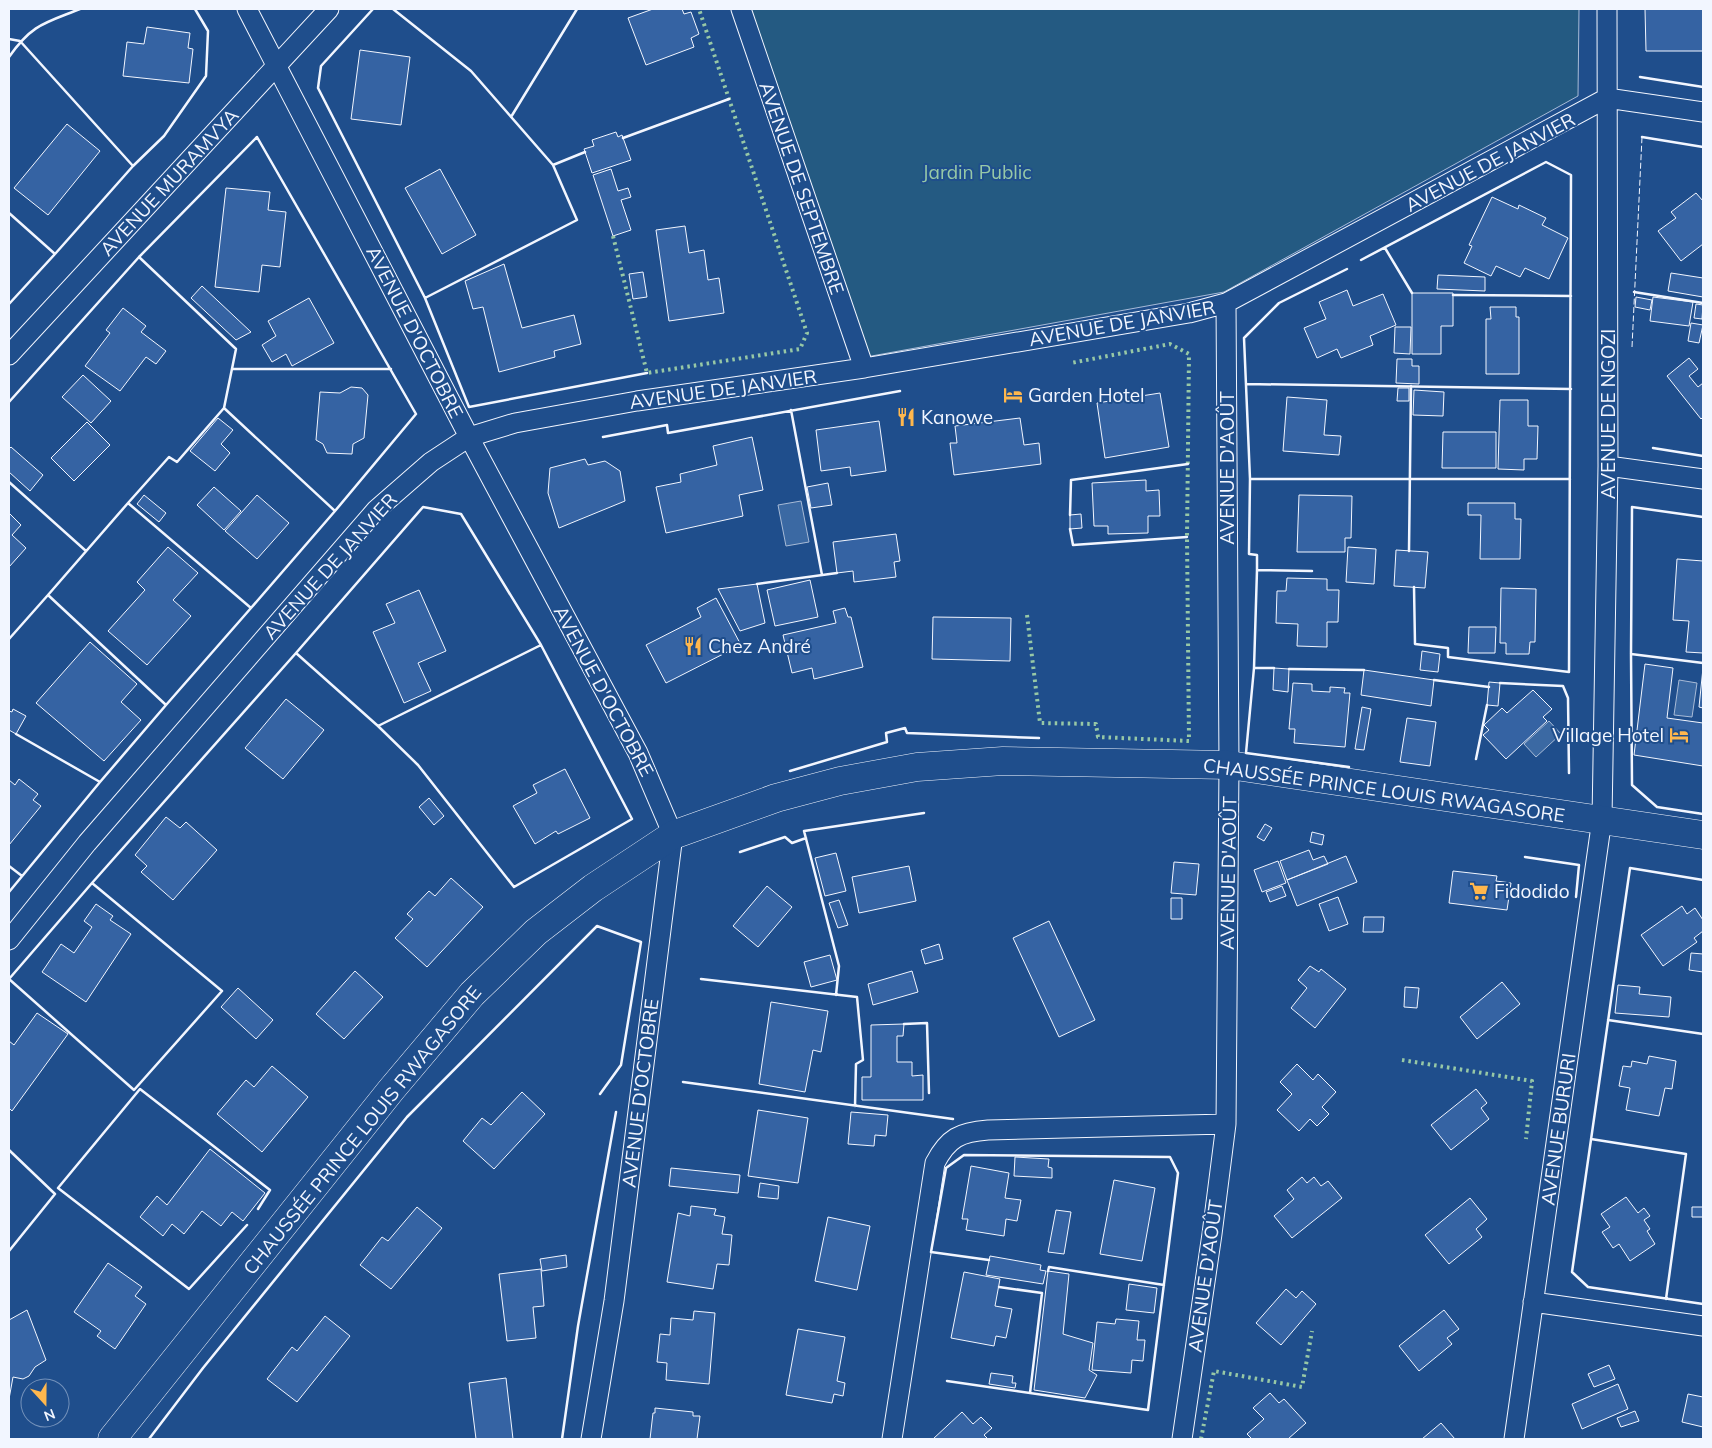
<svg xmlns="http://www.w3.org/2000/svg" width="1712" height="1448" font-family="Mulish,sans-serif">
  <style>
    .green { fill: #245a82; stroke: #a8bbd7 }
    .water { fill: #3b69a3; stroke: #a8bbd7 }
    .building { fill: #3563a3; stroke: #f2f6ff }
    .lines { fill: none; stroke-linecap: round; stroke-linejoin: round }
    .street-casing { stroke: #f2f6ff; stroke-width: 21 }
    .secondary-casing { stroke: #f2f6ff; stroke-width: 29 }
    .street { stroke: #1f4e8c; stroke-width: 19 }
    .secondary { stroke: #1f4e8c; stroke-width: 28 }
    .hedge { stroke: #97c8a6; stroke-width: 4; stroke-dasharray: 2.5 4; stroke-linecap: butt }
    .fence { stroke: #f2f6ff; stroke-width: 1; stroke-dasharray: 6 2.5; stroke-linecap: butt }
    .wall { stroke: #f2f6ff; stroke-width: 2.5 }
    .labels { text-anchor: middle; dominant-baseline: central; stroke-width: 4; stroke-linejoin: round; paint-order: stroke }
    .street-label { font-size: 19px; fill: #f2f6ff; stroke: #1f4e8c }
    .park-label { font-size: 19px; fill: #97c8a6; stroke: #1f4e8c }
    .poi-label { font-size: 19px; fill: #f2f6ff; stroke: #1f4e8c; text-anchor: start }
  </style>
  <rect width="100%" height="100%" fill="#1f4e8c"/>
  <!-- green -->
  <path class="green" d="M748 9H1579L1578 96 1224 292 866 357Z"/>
  <!-- water -->
  <path class="water" d="M801 501 809 542 786 546 778 505Z
    M1679 680 1697 683 1692 717 1674 715Z
    M1549 721 1561 734 1536 757 1524 744Z"/>
  <!-- building -->
  <path class="building" d="M653 9H682L684 14 691 12 699 34 691 38 694 47 646 65 628 18Z
    M1645 9H1703V51H1646Z
    M147 27 190 33 188 48 193 49 189 83 123 76 127 42 144 44Z
    M360 50 410 57 401 125 351 119Z
    M67 124 100 151 48 215 14 188Z
    M616 132 618 137 622 135 631 160 592 173 584 149 594 146 592 140Z
    M440 169 476 235 442 254 405 188Z
    M611 169 618 191 628 188 631 197 621 200 631 230 613 236 593 175Z
    M226 188 270 192 268 210 286 212 280 267 262 265 259 292 215 287Z
    M1696 193 1703 201V244L1681 261 1658 231 1676 218 1671 212Z
    M1492 197 1518 209 1519 205 1546 218 1542 225 1568 238 1549 279 1525 268 1520 277 1496 266 1491 276 1464 263 1472 246 1469 245Z
    M685 226 689 253 704 250 708 280 719 278 724 313 669 321 656 230Z
    M504 264 522 328 574 315 581 344 554 351 555 357 499 372 483 307 473 309 465 281Z
    M643 272 647 297 633 299 629 274Z
    M1671 273 1703 278V297L1668 291Z
    M1438 275 1485 277V291L1437 289Z
    M202 286 251 332 236 340 191 298Z
    M1347 290 1353 306 1383 294 1396 325 1370 336 1373 345 1341 358 1337 349 1317 358 1304 328 1326 319 1319 302Z
    M1412 293H1453V326H1441V354H1412Z
    M1636 297 1652 300 1650 310 1635 307Z
    M1653 297 1693 302 1689 326 1650 321Z
    M309 298 334 343 292 366 286 354 272 362 262 345 276 336 268 321Z
    M1696 304 1703 305 1702 319 1694 318Z
    M1490 307H1516V317H1519V374H1486V319H1491Z
    M123 308 146 326 141 332 166 351 156 364 146 357 120 391 85 366 110 333 106 330Z
    M1691 323 1703 325 1699 343 1688 341Z
    M1395 327H1411L1410 354 1394 353Z
    M1689 358 1698 369 1689 376 1698 387 1703 383V417L1701 419 1667 376Z
    M1397 359H1412V366H1419V384L1396 383Z
    M83 375 111 401 91 423 62 397Z
    M351 387 362 388 368 395 364 438 353 444 352 454 327 453 323 444 316 440 320 392 340 393Z
    M1398 388H1409V401H1397Z
    M1414 390 1444 392 1443 416 1413 415Z
    M1160 393 1169 447 1105 458 1097 403Z
    M1287 397 1327 400 1324 435 1341 436 1339 455 1283 451Z
    M1500 400H1528V426H1538L1537 459H1524V470L1498 469Z
    M218 418 233 430 221 444 230 453 215 471 190 451Z
    M1020 418 1024 445 1039 443 1041 464 954 475 950 443H957L955 426Z
    M879 421 886 471 851 476 850 467 821 471 816 430Z
    M87 422 110 445 74 481 51 458Z
    M1443 432H1496V468H1442Z
    M752 437 763 490 739 495 743 516 666 533 656 487 681 482 680 474 717 465 713 446Z
    M11 447 43 475 30 491 9 472V449Z
    M585 459 588 465 605 461 620 471 625 501 559 528 548 493 550 468Z
    M1146 480V491L1159 490 1160 516H1148V533L1108 534V526H1094L1092 483Z
    M828 483 832 505 811 508 807 487Z
    M214 487 241 511 224 530 197 505Z
    M144 495 166 513 159 522 137 504Z
    M257 495 289 523 257 559 225 531Z
    M1299 495 1352 496 1351 538H1345V552H1297Z
    M1468 503H1515V519H1521L1520 559H1480L1481 515H1468Z
    M9 513 21 525 12 535 26 548 9 567Z
    M1081 514 1082 528 1070 529V515Z
    M896 534 900 561 894 562 896 577 854 582 853 571 837 573 833 542Z
    M168 547 198 573 173 600 191 616 147 665 108 631 145 590 137 582Z
    M1348 547 1376 549 1374 584 1346 582Z
    M1396 550 1428 552 1425 588 1394 586Z
    M1677 559 1703 561V653L1686 652 1689 621 1673 620Z
    M1287 578 1327 579V590H1339L1338 622H1327V647L1297 646 1298 624 1276 623 1277 591H1286Z
    M810 580 818 617 775 626 767 590Z
    M757 584 765 623 740 631 718 589Z
    M1501 588 1536 589 1535 642H1530L1529 654H1506V643H1500Z
    M419 590 446 651 418 663 431 691 404 703 373 632 395 623 386 604Z
    M716 598 741 645 666 683 646 645 701 617 697 608Z
    M845 608 848 617H851L863 667 814 679 812 668 792 673 783 635 836 623 833 611Z
    M933 617 1011 618 1010 661 932 659Z
    M1469 627H1496L1495 653H1468Z
    M90 642 137 684 121 702 141 720 104 761 36 703Z
    M1422 651 1440 654 1438 672 1420 670Z
    M1645 664 1673 668 1667 718 1703 723V766L1634 755Z
    M1274 668 1289 669 1288 692 1273 690Z
    M1703 668V708L1699 707Z
    M1364 670 1434 680 1431 706 1361 695Z
    M1489 682 1500 683 1498 706 1487 705Z
    M1293 683 1312 684V691L1330 692V687L1345 688 1344 693H1350L1345 747 1294 743 1295 729H1289Z
    M1533 690 1552 709 1543 717 1547 721 1506 759 1483 735 1489 730 1484 725 1502 708 1507 713Z
    M286 699 324 730 283 779 245 748Z
    M1362 707 1371 709 1364 750 1355 749Z
    M13 709 26 716 16 734 9 730V711L12 712Z
    M1407 718 1436 722 1430 766 1400 762Z
    M565 769 590 818 558 834 556 831 535 844 513 806 537 793 533 785Z
    M19 779 38 794 33 800 41 806 9 845V780L15 785Z
    M429 798 444 816 434 825 419 807Z
    M166 817 180 828 186 822 217 850 173 900 141 872 147 866 135 855Z
    M1265 824 1272 828 1264 841 1257 837Z
    M1312 832 1324 835 1322 845 1310 842Z
    M1309 850 1313 860 1324 856 1328 864 1287 880 1280 861Z
    M836 853 846 891 825 896 815 858Z
    M1346 856 1357 882 1297 906 1287 880Z
    M1278 861 1286 883 1262 892 1254 870Z
    M1174 862 1199 864 1196 895 1171 893Z
    M909 866 916 901 859 913 852 877Z
    M1453 871 1497 876 1496 881 1511 883 1507 910 1449 903Z
    M451 878 483 907 427 967 395 938 413 919 407 914 429 891 435 896Z
    M767 886 792 907 758 947 733 926Z
    M1282 886 1286 896 1270 902 1266 892Z
    M1338 897 1348 924 1329 931 1319 904Z
    M1171 898H1182V919H1171Z
    M839 900 848 925 838 928 829 903Z
    M96 904 113 916 110 920 131 934 86 1002 42 972 61 944 74 953 92 927 84 921Z
    M1682 906 1687 914 1695 908 1703 920V931L1694 938 1697 942 1663 966 1641 935Z
    M1364 917H1384L1383 932H1363Z
    M1049 921 1095 1020 1059 1037 1013 938Z
    M939 944 943 959 925 964 921 950Z
    M1703 949V972L1689 970 1691 953 1703 954Z
    M830 955 837 980 811 987 804 962Z
    M1310 966 1319 972 1321 969 1346 989 1315 1028 1291 1008 1307 988 1298 980Z
    M355 971 383 997 344 1039 316 1014Z
    M912 971 918 992 873 1005 868 984Z
    M1502 982 1520 1004 1477 1039 1460 1017Z
    M1618 985 1640 987 1639 994 1671 997 1669 1017 1615 1013Z
    M1405 987 1419 988 1417 1008 1404 1007Z
    M238 988 273 1020 256 1039 221 1007Z
    M771 1002 828 1011 821 1052 813 1050 805 1092 759 1084Z
    M37 1013 68 1034 12 1111 9 1108V1041L14 1045Z
    M904 1024 903 1036H897V1062H912V1076L923 1075V1100H862V1077H871V1025Z
    M1649 1056 1676 1061 1672 1089 1665 1088 1659 1116 1626 1110 1630 1088 1619 1086 1623 1066 1631 1067 1632 1061 1647 1064Z
    M1297 1064 1313 1080 1318 1074 1336 1092 1322 1107 1329 1114 1317 1126 1310 1119 1299 1131 1277 1110 1292 1094 1280 1082Z
    M272 1066 308 1097 262 1152 217 1114 246 1080 254 1087Z
    M1476 1089 1487 1103 1481 1108 1489 1119 1451 1150 1431 1125Z
    M522 1092 545 1114 494 1169 463 1141 482 1118 491 1125Z
    M758 1110 808 1118 798 1183 748 1176Z
    M851 1112 888 1115 886 1136 875 1135 874 1146 848 1144Z
    M210 1149 265 1193 243 1221 232 1212 221 1226 202 1211 184 1234 172 1224 163 1236 140 1217 157 1196 167 1205Z
    M1015 1157 1049 1159 1048 1167 1052 1168V1178L1014 1176Z
    M971 1166 1009 1173 1005 1198 1021 1200 1017 1221 1006 1219 1004 1236 966 1230 968 1219H962Z
    M671 1168 740 1175 738 1193 669 1186Z
    M1302 1177 1307 1183 1314 1177 1321 1186 1328 1181 1342 1198 1292 1238 1274 1216 1294 1199 1287 1190Z
    M1114 1180 1155 1188 1142 1261 1100 1254Z
    M760 1183 779 1186 778 1199 758 1197Z
    M1626 1197 1638 1213 1644 1208 1650 1216 1644 1220 1650 1229 1647 1231 1655 1244 1630 1261 1619 1244 1613 1248 1602 1232 1610 1227 1601 1214Z
    M1470 1198 1487 1219 1476 1229 1482 1237 1449 1264 1425 1235Z
    M691 1206 716 1209 714 1215 725 1217 722 1234 732 1235 729 1265 717 1264 713 1289 667 1282 678 1213 690 1216Z
    M417 1207 442 1228 391 1289 360 1265 382 1237 388 1241Z
    M1692 1207H1703V1217H1692Z
    M1056 1210 1071 1212 1064 1254 1048 1252Z
    M828 1217 870 1226 857 1290 815 1281Z
    M566 1255 567 1267 542 1271 540 1259Z
    M990 1256 1041 1265 1040 1270 1046 1271 1043 1284 986 1275Z
    M108 1263 142 1287 135 1296 146 1304 115 1349 97 1336 101 1331 74 1312Z
    M541 1269 544 1306 533 1307 536 1338 507 1341 499 1274Z
    M1048 1271 1069 1274 1063 1334 1093 1343 1089 1370 1097 1375 1085 1398 1034 1390Z
    M964 1272 1000 1279 995 1306 1012 1309 1006 1338 996 1336 994 1346 951 1338Z
    M1129 1284 1157 1288 1154 1313 1126 1310Z
    M1286 1289 1296 1298 1302 1291 1316 1304 1281 1345 1256 1323Z
    M27 1310 46 1360 35 1367 29 1376 23 1379 13 1377 9 1399V1320Z
    M1444 1310 1459 1329 1447 1338 1452 1344 1419 1371 1399 1346Z
    M694 1311 715 1313 709 1384 666 1380 667 1363 657 1362 660 1334 670 1335 671 1318 693 1320Z
    M325 1316 350 1336 297 1402 267 1379 292 1347 297 1351Z
    M1116 1319 1139 1321 1137 1340H1145L1143 1361 1132 1360 1131 1373 1092 1370 1097 1322 1115 1324Z
    M798 1329 845 1337 837 1381 845 1383 843 1396 834 1394 832 1403 786 1395Z
    M1609 1365 1615 1379 1594 1387 1588 1374Z
    M991 1373 1013 1376 1012 1383H1016L1015 1388 989 1384Z
    M506 1378 513 1439H476L469 1383Z
    M1618 1384 1628 1409 1582 1429 1572 1404Z
    M1270 1393 1279 1403 1284 1399 1306 1423 1288 1439H1252L1247 1434 1264 1419 1253 1408Z
    M1688 1394 1703 1397V1427L1682 1422Z
    M655 1408 693 1412V1416H700L697 1439H650L653 1413H655Z
    M1635 1411 1639 1421 1621 1427 1617 1418Z
    M962 1412 973 1424 981 1417 992 1428 984 1435 988 1439H933Z
    M1441 1423 1455 1439H1422Z"/>
  <g class="lines">
    <!-- street casing -->
    <g class="street-casing">
      <path id="street" d="M247 9 469 437 638 753 673 835 614 1301 591 1439
        M741 9 864 368
        M9 355 329 9
        M1608 466 1703 479
        M9 940 87 843 376 510 431 462 469 437 515 423 637 401 864 368 1189 313 1226 303 1607 98 1703 112
        M1533 1302 1703 1326
        M892 1439 935 1163C948 1138 960 1132 988 1130L1226 1124
        M1182 1439 1212 1234 1226 1124 1229 765 1226 303
        M1514 1439 1602 819 1608 466 1607 9"/>
    </g>
    <!-- secondary casing -->
    <g class="secondary-casing">
      <path id="secondary" d="M112 1439 391 1090 472 994 536 932 593 888 673 835 776 798 840 781 917 767 1003 761 1229 765 1703 835"/>
    </g>
    <!-- street -->
    <use href="#street" class="street"/>
    <!-- secondary -->
    <use href="#secondary" class="secondary"/>
    <!-- hedge -->
    <path class="hedge" d="M613 236 647 373 800 349 807 333 699 9
      M1027 615 1040 723 1096 724 1098 737 1189 741 1187 537 1189 354 1170 344 1071 363
      M1402 1060 1532 1081 1526 1139
      M1201 1439 1214 1371 1302 1387 1312 1331"/>
    <!-- fence -->
    <path class="fence" d="M1632 347 1642 137"/>
    <!-- wall -->
    <path class="wall" d="M373 9 321 66 318 88 425 298
      M393 9 471 71 553 165 577 220 425 298 469 407 647 373
      M9 39 20 41 133 166 164 136 206 76 208 31 195 9
      M9 57C32 24 45 23 80 9
      M1640 77 1703 87
      M511 117 577 9
      M1642 137 1703 147
      M623 138 729 99
      M553 165 585 152
      M9 213 55 254 133 166
      M1385 248 1412 293
      M139 257 236 349 224 408
      M1361 260 1546 162 1571 175 1569 672 1448 657V648L1415 644 1414 587
      M1634 292 1703 303
      M1453 295 1571 296
      M9 304 55 254
      M232 369H391
      M1246 384 1571 389
      M9 402 139 257 257 137 416 414 335 511
      M791 410 822 575
      M603 437 667 425 668 433 900 391
      M1653 448 1703 456
      M1250 479 1244 338 1279 303 1347 269
      M9 482 86 551
      M128 503 48 595 166 705 251 608 128 503 169 457 177 462 224 408 335 511 251 608
      M1070 515 1071 480 1188 464
      M1703 517 1632 507 1631 654 1703 663
      M1070 529 1073 545 1187 537
      M1409 551 1411 386
      M1257 570 1254 668H1274
      M1312 571 1257 570V555L1249 554 1250 479H1570
      M757 584 837 573
      M9 639 48 595
      M541 645 632 819 514 887 418 765 378 726Z
      M1631 654 1632 785 1657 807 1703 814
      M1254 668 1246 753 1349 767
      M1289 669 1364 670
      M1434 680 1489 687
      M1500 683 1563 686 1568 698 1569 773
      M378 726 296 653 423 507 461 514 541 645
      M16 734 100 782 166 705
      M1476 759 1487 705
      M790 771 887 742 886 733 905 728 907 733 1039 738
      M740 852 785 837 792 843 806 838
      M1525 857 1579 865 1576 897
      M9 866 22 876
      M1703 880 1630 868 1572 1272 1588 1287 1703 1304
      M92 883 9 979 134 1090 222 991 92 883 296 653
      M9 892 100 782
      M701 979 857 997 863 1060 856 1064 855 1106
      M836 995 839 966 804 831 924 813
      M1608 1020 1703 1034
      M904 1024 927 1023 929 1093
      M683 1082 953 1119
      M1591 1139 1686 1154 1666 1299
      M9 1150 55 1194 9 1251
      M247 1225 189 1289 58 1188 140 1089 270 1190 258 1209
      M1048 1271 1049 1267 1164 1285
      M999 1287 1042 1293 1030 1393
      M947 1381 1148 1410 1178 1173 1170 1157 964 1155 946 1168 931 1252 989 1260
      M149 1439 203 1368 407 1117 597 926 641 942 621 1065 600 1094
      M562 1439 578 1326 616 1112"/>
  </g>
  <!-- icons -->
  <defs>
    <g id="hotel-bare" transform="scale(1.5)"><path d="M-6-4.5h1.5V1H6V5H4.5V3h-9V5H-6ZM-4 0a1.8 1.8 0 1 1 3.6 0ZM.5 0V-2.5h3Q6-2.5 6 0Z" fill="#ffb74d" stroke="#1f4e8c" stroke-width="2.5" paint-order="stroke"/></g>
    <g id="restaurant-bare" transform="scale(1.5)"><path d="M-5-6h1v4h1v-4h1v4h1v-4h1v5L-1.5 .5V6h-2V.5L-5-1ZM5-6V6H3V1.5H1.5Q1.5-4 5-6Z" fill="#ffb74d" stroke="#1f4e8c" stroke-width="2.5" paint-order="stroke"/></g>
    <g id="supermarket-bare" transform="scale(1.5)"><path d="M-6-5.5h2.5l.6 2H6L4.5 2H-2.5L-4.4-4H-6ZM-1.5 3.2a1.3 1.3 0 1 0 .1 0ZM3 3.2a1.3 1.3 0 1 0 .1 0Z" fill="#ffb74d" stroke="#1f4e8c" stroke-width="2.5" paint-order="stroke"/></g>
  </defs>
  <g fill-rule="evenodd">
    <use href="#hotel-bare" x="1013" y="395"/>
    <use href="#restaurant-bare" x="906" y="417"/>
    <use href="#restaurant-bare" x="693" y="646"/>
    <use href="#hotel-bare" x="1679" y="735"/>
    <use href="#supermarket-bare" x="1479" y="891"/>
  </g>
  <g class="labels">
    <!-- street labels -->
    <g class="street-label">
      <text transform="translate(1490 162) rotate(-28)">AVENUE DE JANVIER</text>
      <text transform="translate(169 182) rotate(-47)">AVENUE MURAMVYA</text>
      <text transform="translate(802 188) rotate(71)">AVENUE DE SEPTEMBRE</text>
      <text transform="translate(1122 323) rotate(-10)">AVENUE DE JANVIER</text>
      <text transform="translate(415 332) rotate(63)">AVENUE D'OCTOBRE</text>
      <text transform="translate(723 389) rotate(-8)">AVENUE DE JANVIER</text>
      <text transform="translate(1608 414) rotate(-90)">AVENUE DE NGOZI</text>
      <text transform="translate(1227 468) rotate(-90)">AVENUE D'AOÛT</text>
      <text transform="translate(330 566) rotate(-48)">AVENUE DE JANVIER</text>
      <text transform="translate(604 691) rotate(62)">AVENUE D'OCTOBRE</text>
      <text transform="translate(1384 790) rotate(8)">CHAUSSÉE PRINCE LOUIS RWAGASORE</text>
      <text transform="translate(1228 873) rotate(-89)">AVENUE D'AOÛT</text>
      <text transform="translate(640 1093) rotate(-83)">AVENUE D'OCTOBRE</text>
      <text transform="translate(1558 1129) rotate(-82)">AVENUE BURURI</text>
      <text transform="translate(362 1130) rotate(-51)">CHAUSSÉE PRINCE LOUIS RWAGASORE</text>
      <text transform="translate(1205 1276) rotate(-82)">AVENUE D'AOÛT</text>
    </g>
    <!-- park labels -->
    <g class="park-label">
      <text x="977" y="172">Jardin Public</text>
    </g>
    <!-- poi labels -->
    <g class="poi-label">
      <text x="1028" y="395">Garden Hotel</text>
      <text x="921" y="417">Kanowe</text>
      <text x="708" y="646">Chez André</text>
      <text x="1664" y="735" text-anchor="end">Village Hotel</text>
      <text x="1494" y="891">Fidodido</text>
    </g>
  </g>
  <!-- border -->
  <rect width="1712" height="1448" fill="none" stroke="#f2f6ff" stroke-width="20"/>
  <!-- north arrow -->
  <g transform="translate(45 1403) rotate(159)"><circle r="24" fill="#1f4e8c" stroke="#7391ba"/>
  <path d="M0-4L9 19L0 12L-9 19Z" fill="#ffb74d"/>
  <text y="-8" font-size="14" font-weight="bold" text-anchor="middle" fill="#f2f6ff">N</text>
  </g>
</svg>
